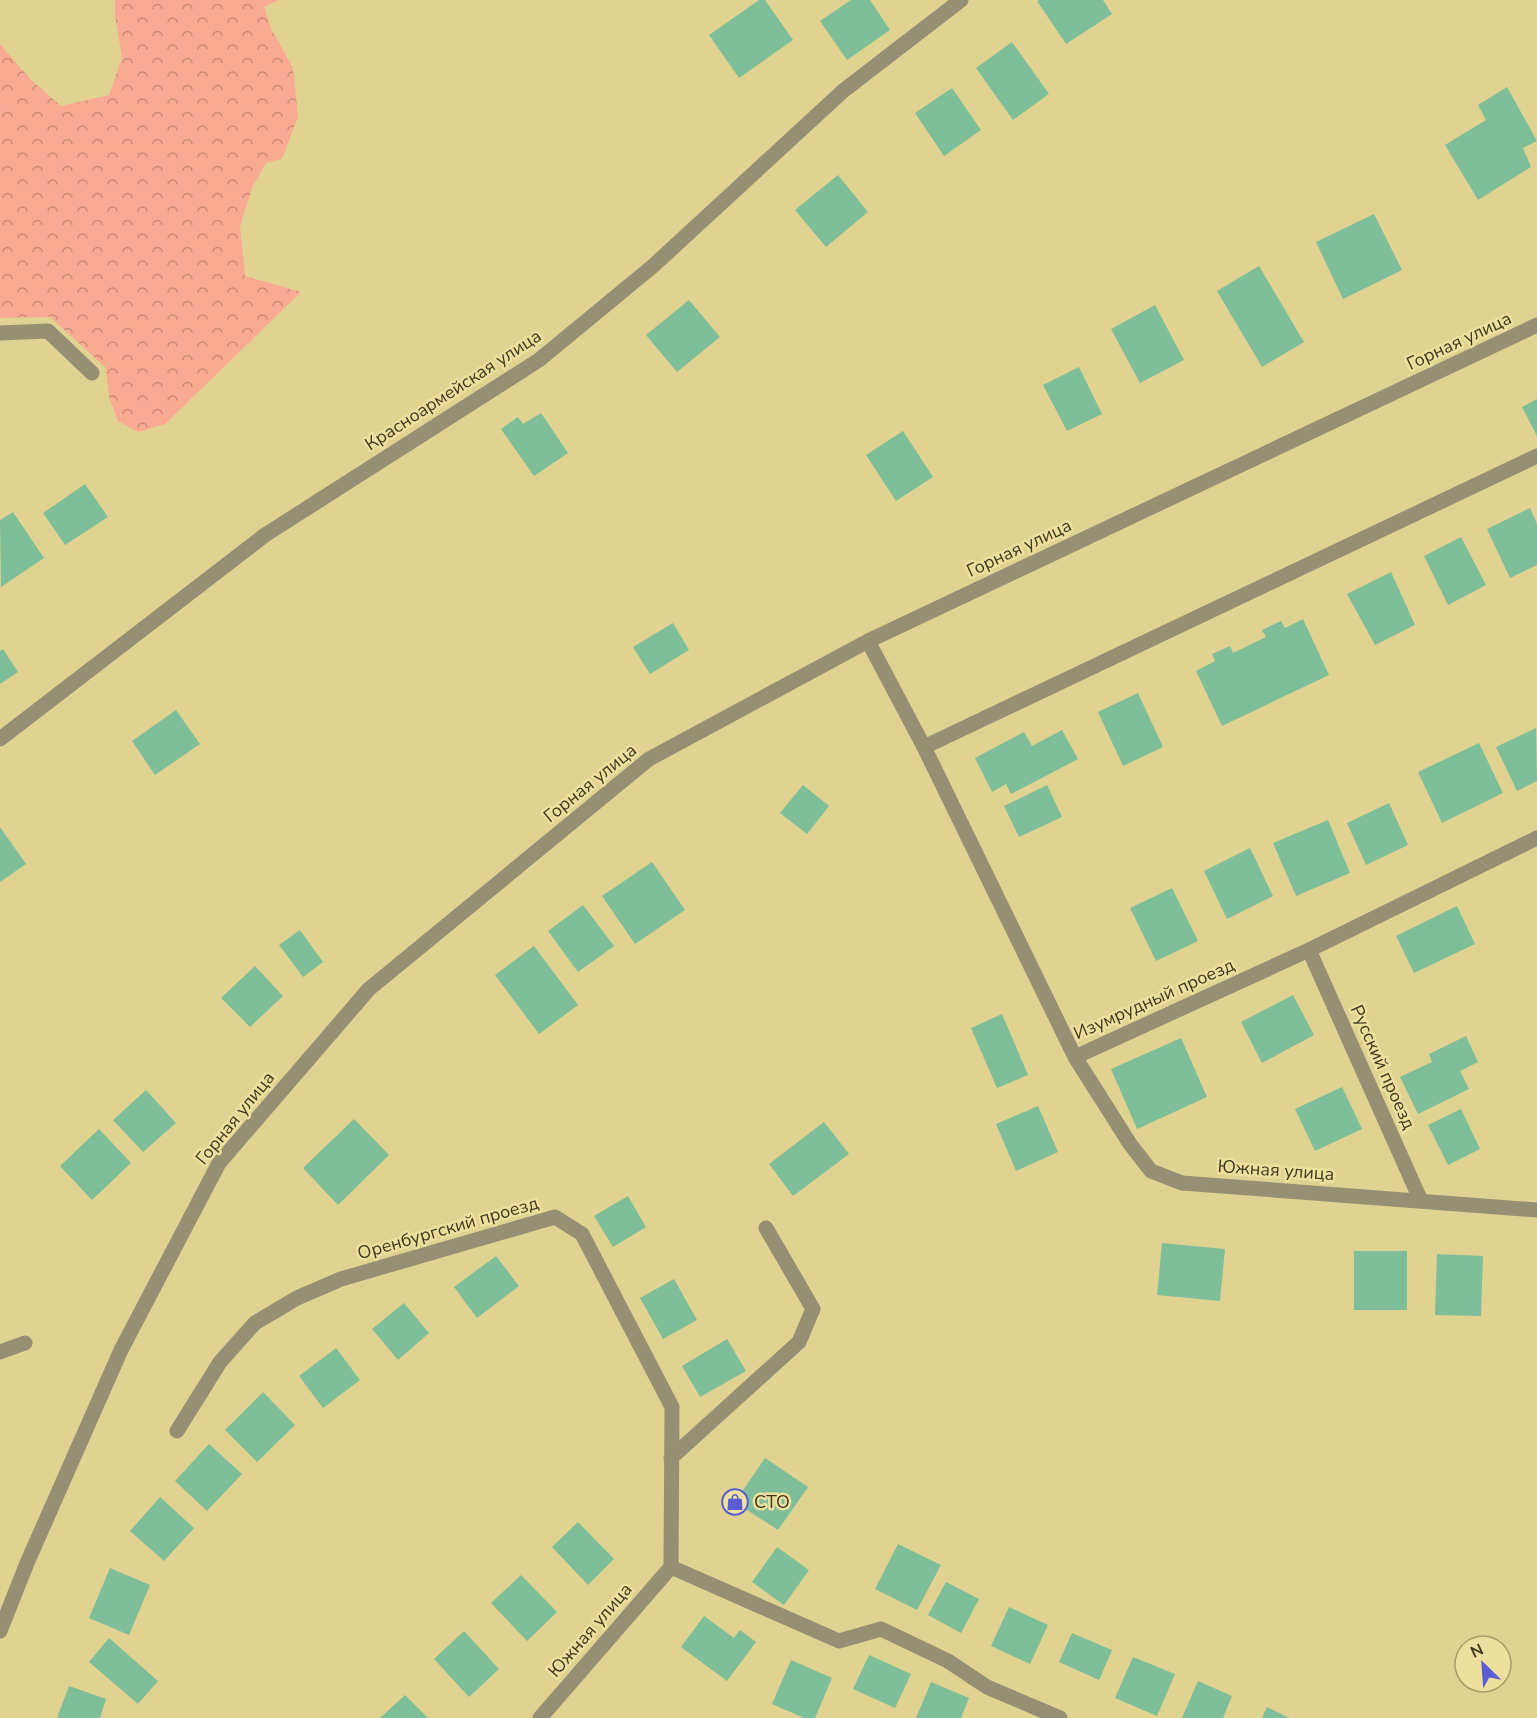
<svg xmlns="http://www.w3.org/2000/svg" width="1537" height="1718" font-family="'Nunito Sans',sans-serif">
  <style>
    .forest { fill: url(#forest-crowns) }
    .building { fill: #7ebf99 }
    .lines { fill: none; stroke-linecap: round; stroke-linejoin: round }
    .minor { stroke: #958f74; stroke-width: 15 }
    .labels { text-anchor: middle; dominant-baseline: central; stroke-width: 5; stroke-linejoin: round; paint-order: stroke }
    .street-label { font-size: 18px; fill: #3f3a1f; stroke: #eddf9d }
    .poi-label { font-size: 18px; fill: #3f3a1f; stroke: #eddf9d; text-anchor: start }
  </style>
  <defs>
    <pattern id="forest-crowns" width="20" height="18" patternUnits="userSpaceOnUse" patternTransform="scale(1.5)"><rect width="20" height="18" fill="#f8aa92"/><path d="M2 6a3 3 0 1 1 6 0M12 15a3 3 0 1 1 6 0" fill="none" stroke="#ca8b77"/></pattern>
  </defs>
  <rect width="100%" height="100%" fill="#e0d290"/>
  <!-- forest -->
  <path class="forest" d="M115 0H279L264 7 271 28 293 68 298 117 282 159 266 163 252 188 240 226 245 276 301 292 165 424 138 432 118 421 109 397 106 368 50 317 0 318V44L30 79 61 106 109 95 122 58 115 15Z"/>
  <!-- building -->
  <path class="building" d="M759 0H765L793 40 739 78 709 35Z
    M851 0H870L890 30 847 60 820 21Z
    M1039 0H1103L1112 14 1066 44 1037 1Z
    M1012 42 1049 94 1013 120 976 68Z
    M1507 87 1537 141 1523 148 1531 167 1478 200 1445 145 1486 120 1478 105Z
    M952 88 981 130 944 156 915 113Z
    M838 175 868 212 826 247 795 210Z
    M1374 214 1402 270 1343 299 1316 242Z
    M1259 266 1304 342 1262 367 1217 291Z
    M689 300 720 337 677 372 646 335Z
    M1155 305 1184 360 1140 383 1111 329Z
    M1079 367 1102 414 1067 431 1043 385Z
    M1537 399V436L1522 407Z
    M541 413 568 453 534 476 501 429 518 417 523 424Z
    M903 431 933 477 896 501 866 455Z
    M85 484 108 517 65 545 43 513Z
    M1530 508 1537 524V565L1510 578 1487 529Z
    M13 512 44 558 1 587 0 520Z
    M1461 537 1486 585 1448 605 1424 556Z
    M1391 572 1415 625 1375 645 1347 594Z
    M1303 619 1329 675 1222 726 1196 671 1215 661 1212 654 1230 646 1233 653 1266 637 1262 630 1281 621 1285 628Z
    M673 623 689 650 650 674 633 647Z
    M3 649 18 672 0 684V651Z
    M1138 693 1163 747 1123 766 1098 712Z
    M176 710 200 744 155 775 132 741Z
    M1536 728 1537 781 1517 791 1496 747Z
    M1062 730 1078 759 1011 794 1006 784 992 792 975 758 1024 732 1032 746Z
    M1479 743 1503 793 1442 823 1418 772Z
    M803 785 829 806 807 834 780 813Z
    M1047 785 1062 817 1019 837 1004 806Z
    M1389 803 1408 845 1366 865 1347 823Z
    M1328 820 1350 873 1296 896 1273 843Z
    M0 827 26 864 0 882Z
    M1250 848 1273 896 1227 919 1204 871Z
    M652 862 685 910 635 944 602 896Z
    M1172 888 1198 941 1156 961 1130 908Z
    M583 905 614 946 578 972 548 931Z
    M1457 906 1475 944 1414 973 1396 936Z
    M300 930 323 962 303 977 279 945Z
    M534 946 578 1005 539 1034 495 975Z
    M255 966 283 996 250 1027 221 998Z
    M1293 995 1314 1035 1262 1063 1241 1022Z
    M1002 1014 1028 1075 997 1088 971 1028Z
    M1466 1036 1478 1062 1460 1071 1469 1089 1418 1114 1400 1077 1432 1062 1429 1054Z
    M1181 1038 1207 1097 1137 1129 1111 1069Z
    M1342 1087 1362 1129 1315 1151 1295 1109Z
    M146 1090 176 1123 143 1152 113 1120Z
    M1038 1106 1058 1152 1016 1171 996 1124Z
    M1461 1109 1480 1149 1448 1165 1428 1125Z
    M354 1119 389 1155 338 1205 303 1168Z
    M824 1122 849 1154 793 1196 769 1164Z
    M99 1129 131 1163 92 1200 60 1166Z
    M628 1196 646 1227 613 1247 594 1216Z
    M1162 1243 1225 1249 1220 1301 1157 1295Z
    M1354 1251H1407V1310H1354Z
    M1437 1254 1483 1256 1481 1316 1435 1315Z
    M496 1256 519 1286 477 1318 454 1287Z
    M674 1279 697 1320 663 1339 640 1298Z
    M404 1303 429 1333 398 1360 372 1329Z
    M727 1339 746 1371 700 1397 682 1366Z
    M336 1348 360 1380 323 1408 299 1376Z
    M263 1392 295 1425 257 1462 225 1430Z
    M209 1444 242 1474 207 1511 175 1481Z
    M765 1458 808 1487 778 1530 735 1502Z
    M160 1497 194 1528 164 1561 130 1531Z
    M578 1522 614 1559 588 1585 552 1547Z
    M898 1544 941 1565 917 1610 875 1589Z
    M777 1547 809 1570 784 1605 752 1582Z
    M110 1568 150 1585 129 1635 89 1618Z
    M521 1575 557 1612 527 1641 491 1603Z
    M946 1582 979 1599 961 1633 928 1615Z
    M1009 1607 1048 1625 1030 1664 991 1646Z
    M704 1616 734 1638 740 1630 756 1642 727 1681 681 1647Z
    M464 1631 499 1669 469 1697 434 1659Z
    M1072 1633 1112 1650 1099 1680 1059 1662Z
    M109 1638 158 1681 138 1704 89 1662Z
    M869 1655 911 1674 895 1708 853 1689Z
    M1133 1657 1175 1674 1157 1716 1115 1698Z
    M791 1660 832 1678 815 1718H804L772 1704Z
    M1198 1681 1232 1696 1223 1718H1182Z
    M931 1682 969 1698 961 1718H916Z
    M69 1686 106 1699 100 1718H57Z
    M405 1695 428 1718H380Z
    M1267 1707 1289 1718H1262Z"/>
  <g class="lines">
    <!-- minor -->
    <path class="minor" d="M0 333 48 331 92 373
      M868 641 924 747 1075 1057 1309 950 1537 838
      M0 739 265 535 539 360 653 266 843 91 961 0
      M924 747 1537 456
      M1309 950 1421 1201
      M1075 1057 1130 1144 1151 1171 1182 1183 1537 1210
      M0 1352 25 1343
      M177 1431 220 1362 255 1323 297 1298 341 1279 555 1217 582 1234 672 1407 671 1567
      M671 1458 799 1342 813 1309 766 1228
      M671 1567 839 1641 881 1629 948 1661 987 1687 1060 1718
      M0 1631 27 1563 121 1350 219 1163 369 989 649 759 868 641 1537 325
      M540 1718 671 1567"/>
  </g>
  <!-- icons -->
  <defs>
    <g id="shop-ring" transform="scale(1.35)"><circle r="9.5" fill="#eddf9d" stroke="#5a5cd4" stroke-width="1.5"/><path d="M-5-2.5h2.3a2.7 3.5 0 0 1 5.4 0H5L5.5 6h-11ZM-1.5-2.5h3a1.5 2.3 0 0 0-3 0Z" fill="#5a5cd4"/></g>
  </defs>
  <g fill-rule="evenodd">
    <use href="#shop-ring" x="735" y="1502"/>
  </g>
  <g class="labels">
    <!-- street labels -->
    <g class="street-label">
      <text transform="translate(1459 341) rotate(-25)">Горная улица</text>
      <text transform="translate(453 390) rotate(-33)">Красноармейская улица</text>
      <text transform="translate(1019 548) rotate(-25)">Горная улица</text>
      <text transform="translate(590 783) rotate(-39)">Горная улица</text>
      <text transform="translate(1154 999) rotate(-24)">Изумрудный проезд</text>
      <text transform="translate(1383 1067) rotate(66)">Русский проезд</text>
      <text transform="translate(235 1118) rotate(-51)">Горная улица</text>
      <text transform="translate(1276 1170) rotate(4)">Южная улица</text>
      <text transform="translate(448 1228) rotate(-16)">Оренбургский проезд</text>
      <text transform="translate(590 1630) rotate(-49)">Южная улица</text>
    </g>
    <!-- poi labels -->
    <g class="poi-label">
      <text x="754" y="1502">СТО</text>
    </g>
  </g>
  <!-- north arrow -->
  <g transform="translate(1483 1664) rotate(335)"><circle r="28" fill="#eddf9d" stroke="#a79d6b" stroke-width="1.5"/>
  <path d="M0-4.5L10 22L0 15L-10 22Z" fill="#5a5cd4"/>
  <text y="-9" font-size="16" font-weight="bold" text-anchor="middle" fill="#3f3a1f">N</text>
  </g>
</svg>
